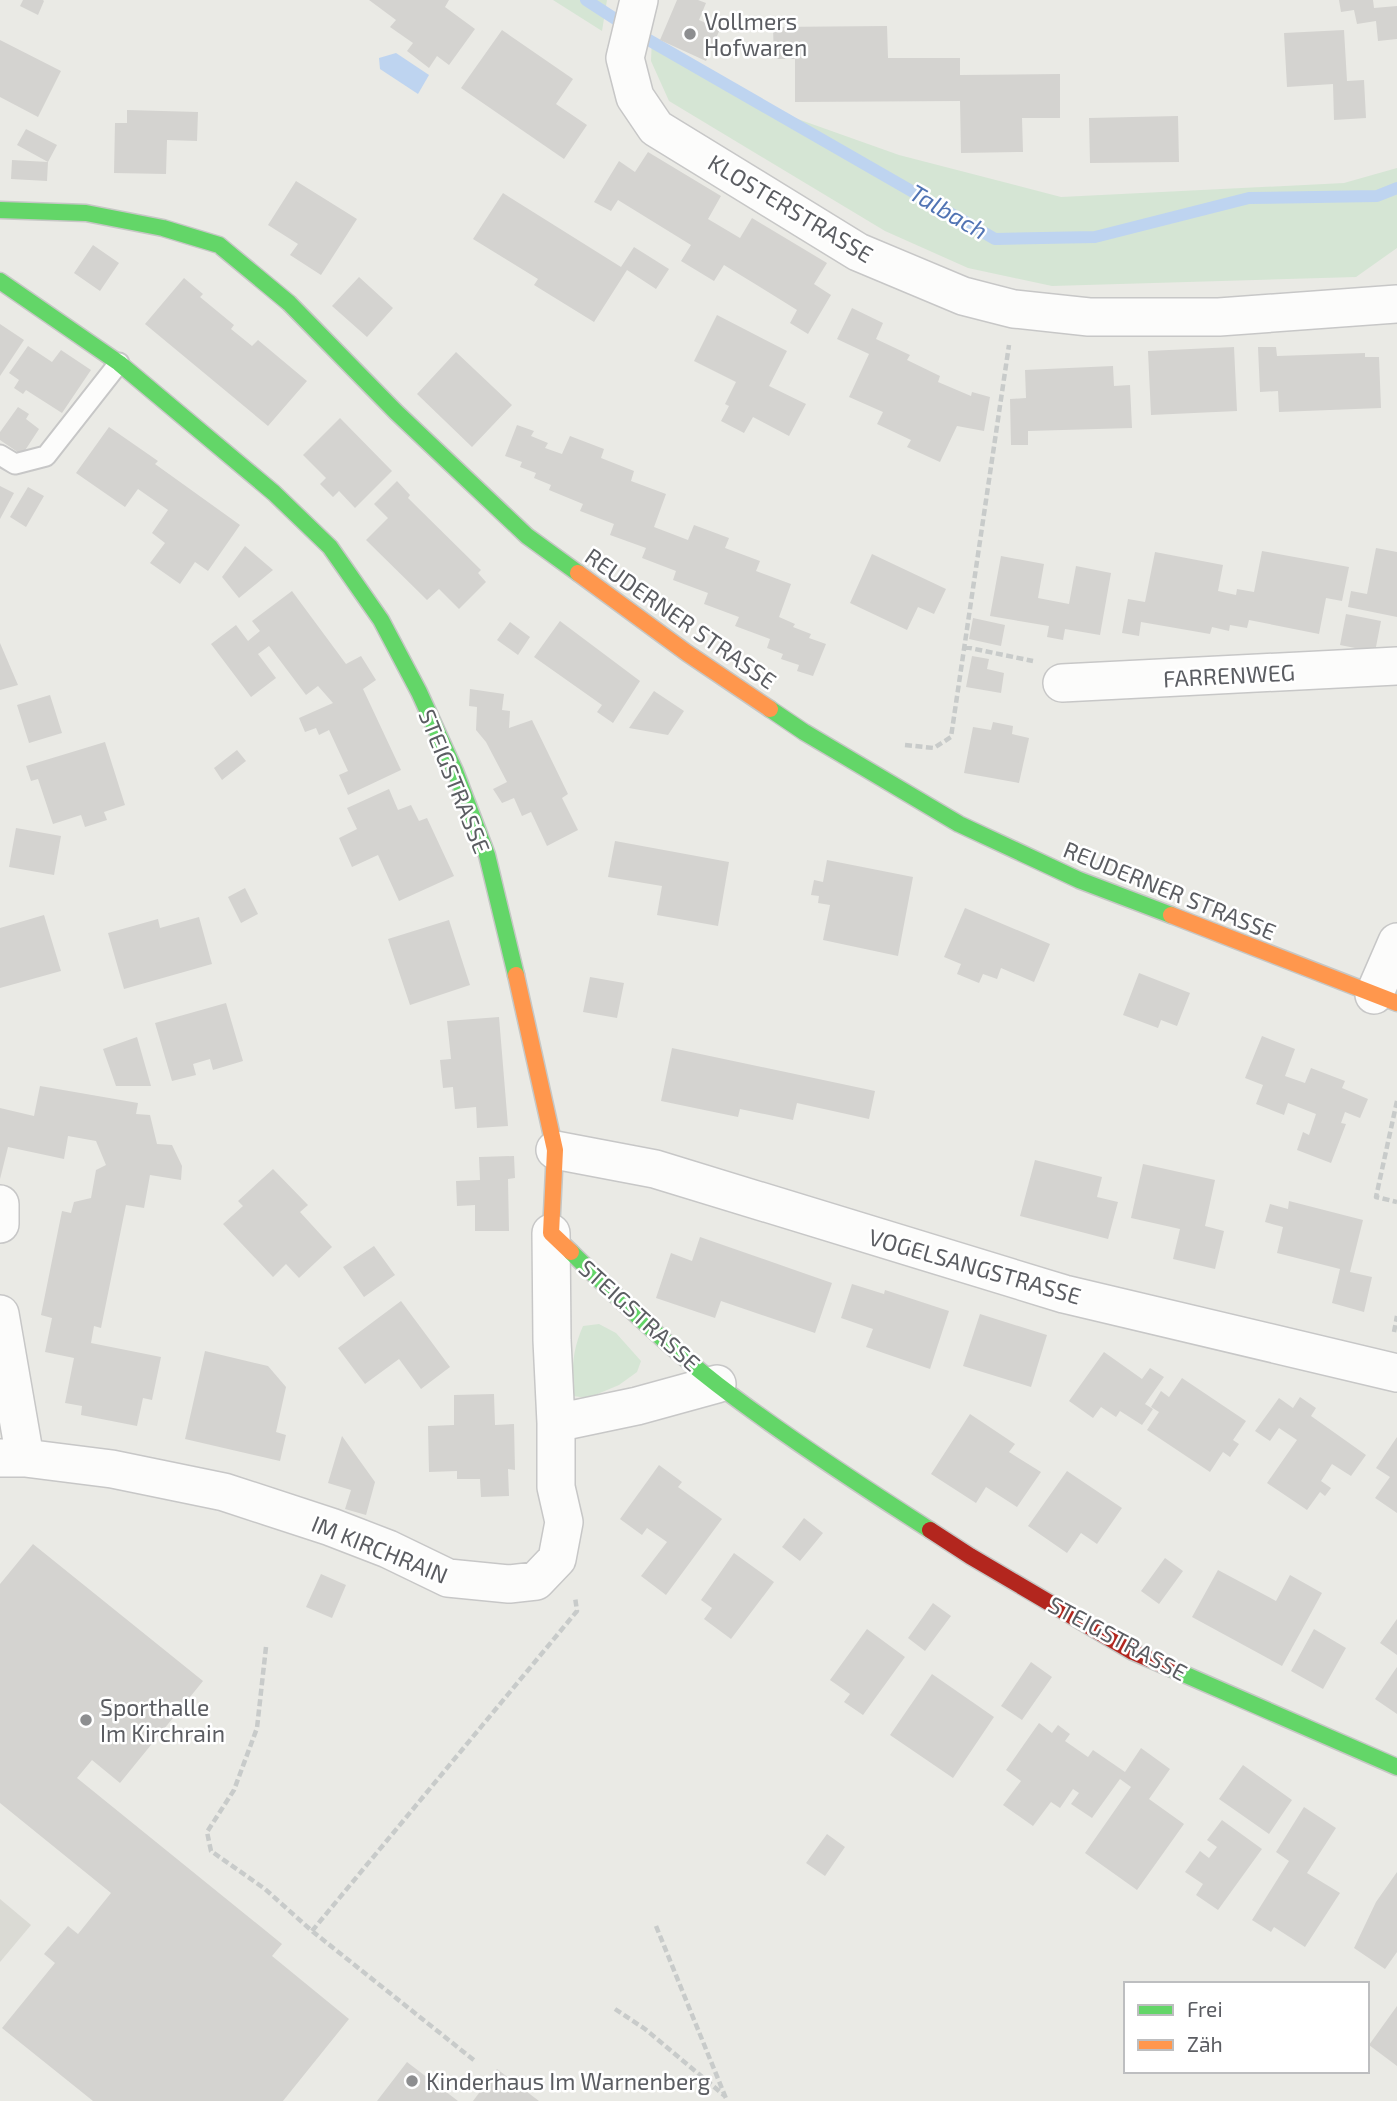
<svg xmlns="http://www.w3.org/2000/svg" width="1397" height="2101" font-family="'Exo 2',sans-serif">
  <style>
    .education { fill: #dadad4 }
    .green { fill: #d5e5d4 }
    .water { fill: #bed4f0 }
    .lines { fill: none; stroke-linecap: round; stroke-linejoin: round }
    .stream { stroke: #bed4f0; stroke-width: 12 }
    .building { fill: #d4d3d0 }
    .lane-casing { stroke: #c7c7c7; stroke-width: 23 }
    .street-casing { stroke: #c7c7c7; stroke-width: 40 }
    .fast-casing { stroke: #c6c7c5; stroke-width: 19 }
    .slow-casing { stroke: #c6c7c5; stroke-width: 19 }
    .jam-casing { stroke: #c6c7c5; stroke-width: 19 }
    .path { stroke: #c8cbca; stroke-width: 4.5; stroke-dasharray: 7 3.5; stroke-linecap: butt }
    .lane { stroke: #fcfcfb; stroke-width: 19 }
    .street { stroke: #fcfcfb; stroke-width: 37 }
    .fast { stroke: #63d668; stroke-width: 16 }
    .slow { stroke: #ff974d; stroke-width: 16 }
    .jam { stroke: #b3261e; stroke-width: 16 }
    .poi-dot { fill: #8d8e90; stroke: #fff; stroke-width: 2.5 }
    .labels { text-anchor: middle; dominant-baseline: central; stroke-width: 5; stroke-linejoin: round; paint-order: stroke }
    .poi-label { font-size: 23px; fill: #5b5d62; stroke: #fff; text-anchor: start }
    .street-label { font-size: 23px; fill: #5b5d62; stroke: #fff }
    .water-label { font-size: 24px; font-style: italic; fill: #5174b4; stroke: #fff }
  </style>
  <rect width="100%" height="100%" fill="#eaeae5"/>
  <!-- education -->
  <path class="education" d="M0 1899 31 1925 0 1962Z"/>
  <!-- green -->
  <path class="green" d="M553 0H607L602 31Z
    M652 37 778 112 899 155 1061 197 1344 183 1397 168V248L1356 277 1052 286 968 268 885 231 669 101 651 61Z
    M599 1324 616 1333 641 1361 637 1372 619 1385 588 1398 573 1396C572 1369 572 1351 583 1326Z"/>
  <!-- water -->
  <path class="water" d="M396 53 429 75 418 94 380 69 379 58Z"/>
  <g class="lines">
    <!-- stream -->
    <path class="stream" d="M586 0 640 35 995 239 1095 237 1249 198 1377 196 1397 188"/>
  </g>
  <!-- building -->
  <path class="building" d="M23 0H43L44 1 38 15 20 6Z
    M369 0H449L445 7 475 29 449 65 437 56 429 68 407 51 413 43 390 27 396 20Z
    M677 0H698L706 3 699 20 720 29 706 61 660 40Z
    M1339 0H1373L1374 8 1397 6V39L1378 41 1376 21 1357 24 1354 10 1341 12Z
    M887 26 888 58H960V75L1060 74V118H1022L1023 152 961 153 960 101 795 102V59H774L773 27Z
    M502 30 573 79 556 104 587 125 564 159 461 88Z
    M1344 30 1347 81 1364 80 1366 118 1334 120 1333 84 1287 87 1284 33Z
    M0 40 61 71 38 117 0 97Z
    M127 110 198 112 197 141 167 140 166 174 114 173 115 123H127Z
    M1178 116 1179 162 1090 163 1089 118Z
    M26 129 57 145 48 162 17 145Z
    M648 152 721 196 708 219 740 238 752 218 827 263 814 284 831 295 808 334 790 323 797 310 760 287 724 265 714 281 681 261 691 245 618 200 611 211 594 202 619 161 635 172Z
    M12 160 48 162 47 181 11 179Z
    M296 181 357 219 321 275 290 255 298 244 268 225Z
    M503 193 621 267 634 247 669 269 656 289 627 270 594 322 534 285 538 279 473 239Z
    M93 245 119 263 100 291 74 273Z
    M359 277 393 308 367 337 332 306Z
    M184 278 203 294 200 297 234 325 231 329 252 346 258 340 307 381 268 426 145 324Z
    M852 308 883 323 876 339 910 355 907 360 940 376 938 382 971 396 972 392 990 397 984 431 957 426 940 462 907 447 911 440 877 424 883 412 849 397 869 354 837 339Z
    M717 315 787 351 769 386 806 404 789 436 753 417 744 433 721 421 729 406 725 404 736 382 694 361Z
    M0 324 24 340 0 376Z
    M28 346 52 362 61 350 91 370 62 413 26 390 23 394 14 388 19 380 9 373Z
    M1234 347 1237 411 1151 415 1148 351Z
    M1258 347H1276L1277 356 1365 353V357H1379L1381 408 1279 412 1278 391 1260 392Z
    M456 352 512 405 472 447 417 394Z
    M1113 366 1114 386 1130 385 1132 428 1028 431V445H1011L1010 399 1026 398 1025 370Z
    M18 407 29 414 26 419 39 429 22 455 0 440V432Z
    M340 418 392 471 355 508 339 491 333 497 320 484 326 478 303 455Z
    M517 425 534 431 531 436 548 443 545 448 562 454 570 436 604 449 601 458 634 471 631 481 666 494 654 527 688 540 694 525 729 538 725 548 760 561 756 571 791 584 779 617 795 624 793 627 811 634 809 638 826 644 813 676 797 671 799 665 781 659 783 654 767 648 770 639 735 626 739 617 704 604 708 593 673 580 676 571 642 558 646 548 610 535 614 524 580 511 583 504 549 490 551 485 534 478 536 473 520 467 522 462 505 456Z
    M109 427 158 461 155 464 240 525 208 571 195 562 180 584 150 563 165 543 152 533 168 510 138 489 125 507 76 473Z
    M397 481 410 495 408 498 481 570 478 573 486 582 459 609 439 589 427 600 366 540 388 518 374 504Z
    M0 486 14 493 0 519Z
    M28 487 44 496 26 527 10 517Z
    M245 546 273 570 239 598 222 577Z
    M1376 548 1397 552V617L1348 607 1351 591 1367 594Z
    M1262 551 1349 567 1342 601 1326 598 1319 634 1249 620 1247 628 1230 625 1229 631 1212 627 1210 634 1141 622 1139 636 1122 633 1128 599 1145 602 1155 552 1223 565 1218 591 1236 595 1237 589 1254 592Z
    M872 554 946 589 934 614 918 607 907 630 850 603Z
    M1001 556 1044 564 1038 598 1069 604 1076 566 1111 573 1100 635 1065 629 1063 640 1047 637 1049 626 990 616Z
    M292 591 346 664 361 656 376 680 363 689 401 770 348 795 339 775 348 771 329 730 319 735 316 728 305 732 299 718 333 703 318 686 306 695 269 646 258 654 276 678 251 697 211 644 236 625 248 641 260 631 252 621Z
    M1346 614 1381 621 1375 652 1340 645Z
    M973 618 1005 625 1001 646 969 639Z
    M560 621 640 681 613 723 597 712 602 705 534 657Z
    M510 622 530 637 518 655 497 640Z
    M0 643 18 685 0 690Z
    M972 656 989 659 987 669 1004 673 1001 693 966 687Z
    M470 689 504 694 502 710 510 711 509 728 532 720 568 794 562 798 578 830 547 846 531 812 522 816 514 798 502 803 493 789 507 782 486 742 476 730 477 707 469 706Z
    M654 691 684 711 668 735 629 728Z
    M50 695 62 733 29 743 17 705Z
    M993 722 1013 726 1012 734 1029 738 1019 783 964 773 973 727 991 730Z
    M105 742 125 805 104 812 107 820 85 827 81 815 53 824 38 779 31 781 26 766Z
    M237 750 246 761 222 780 214 768Z
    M389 789 398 810 411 805 419 821 427 818 454 876 399 901 378 855 352 867 339 838 357 829 347 808Z
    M16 828 61 836 54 875 9 867Z
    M615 841 729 862 718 926 657 915 662 886 608 877Z
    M827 860 913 877 898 956 823 940 830 905 818 903 819 896 811 895 814 880 823 882Z
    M245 888 258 914 241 923 228 897Z
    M965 908 1050 944 1034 982 1001 968 997 979 983 974 979 983 957 974 961 964 944 957Z
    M44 915 61 971 0 988V928Z
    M199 917 212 964 124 989 108 933 158 919 160 928Z
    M449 920 470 985 410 1005 388 939Z
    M1139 973 1190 993 1177 1026 1161 1020 1158 1028 1123 1015Z
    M590 977 624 983 617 1018 583 1012Z
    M226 1003 243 1061 213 1070 210 1059 193 1064 196 1075 172 1081 155 1023Z
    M499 1017 508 1126 477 1128 476 1107 455 1109 453 1087 443 1088 440 1060 451 1059 447 1021Z
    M1262 1036 1295 1049 1285 1076 1305 1083 1311 1068 1345 1081 1342 1088 1368 1099 1360 1118 1345 1112 1341 1123 1346 1124 1331 1163 1297 1150 1303 1132 1309 1135 1316 1114 1288 1103 1284 1115 1256 1104 1263 1085 1245 1078Z
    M137 1037 151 1086H116L103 1049Z
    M672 1048 875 1091 869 1119 797 1103 793 1120 740 1109 738 1117 661 1101Z
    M40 1086 138 1103 136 1114 150 1115 157 1144 172 1145 182 1166 181 1180 150 1175 144 1208 126 1205 101 1328 94 1326 91 1343 161 1357 152 1400 143 1398 137 1426 81 1415 82 1406 65 1403 74 1358 45 1352 52 1318 41 1315 62 1211 71 1213 74 1202 91 1198 96 1170 106 1165 96 1141 68 1136 64 1159 8 1147 0 1179V1108L34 1116Z
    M514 1156 515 1178 508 1179 509 1231H475V1205L457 1206 456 1181 480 1180 479 1157Z
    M1035 1160 1102 1177 1097 1197 1118 1202 1108 1239 1020 1216Z
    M1143 1164 1215 1180 1205 1226 1224 1231 1215 1269 1173 1259 1180 1229 1131 1218Z
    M273 1169 308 1205 300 1212 332 1247 299 1278 286 1264 273 1277 223 1224 243 1206 238 1201Z
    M1289 1201 1363 1220 1350 1272 1372 1277 1364 1312 1332 1303 1340 1269 1277 1253 1283 1227 1265 1222 1270 1204 1288 1209Z
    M700 1237 832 1283 815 1333 721 1301 715 1318 656 1298 671 1253 692 1261Z
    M374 1246 395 1275 364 1297 343 1267Z
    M852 1284 884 1294 885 1290 949 1311 930 1369 866 1347 873 1329 841 1318Z
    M401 1301 450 1367 421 1389 399 1359 365 1384 338 1348Z
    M980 1314 1047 1335 1031 1387 963 1366Z
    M205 1351 268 1366 286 1387 276 1432 286 1435 280 1461 185 1439Z
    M1104 1352 1142 1379 1150 1368 1164 1377 1145 1404 1153 1409 1142 1425 1120 1411 1116 1417 1101 1407 1093 1418 1069 1401Z
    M1182 1378 1246 1421 1233 1440 1239 1444 1230 1457 1223 1452 1210 1472 1147 1430 1159 1412 1151 1407 1161 1391 1169 1397Z
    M494 1394 495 1425 514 1424 515 1470 508 1469 509 1496 481 1497 480 1479H457V1471L429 1472 428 1426 454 1425V1395Z
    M1300 1397 1316 1408 1311 1416 1366 1455 1351 1476 1332 1464 1321 1481 1331 1488 1325 1496 1320 1492 1307 1510 1267 1483 1297 1440 1279 1428 1270 1441 1255 1431 1279 1398 1293 1408Z
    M970 1414 1015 1444 1009 1452 1041 1472 1017 1507 986 1487 976 1503 931 1474Z
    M342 1436 375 1482 366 1515 345 1509 351 1490 328 1483Z
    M1397 1437V1513L1375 1498 1390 1477 1376 1468Z
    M659 1465 682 1482 678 1487 722 1519 666 1595 641 1576 667 1542 647 1528 642 1535 620 1519Z
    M1067 1471 1122 1508 1097 1544 1081 1533 1067 1553 1028 1526Z
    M804 1518 823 1533 800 1561 782 1547Z
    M33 1544 203 1681 120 1783 92 1760 77 1778 282 1944 272 1956 349 2019 283 2101H93L2 2028 55 1963 44 1954 68 1926 78 1934 111 1893 0 1803V1584Z
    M734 1553 774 1582 731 1639 704 1619 712 1608 701 1600Z
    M1165 1558 1183 1571 1159 1604 1141 1591Z
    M1218 1570 1276 1601 1290 1575 1322 1593 1282 1666 1192 1617Z
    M321 1574 346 1585 332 1618 306 1607Z
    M933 1603 951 1616 925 1651 908 1638Z
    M1397 1619V1655L1380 1643Z
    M867 1629 905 1657 863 1715 844 1702 850 1694 830 1680Z
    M1314 1629 1346 1648 1323 1689 1291 1671Z
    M1031 1662 1052 1677 1022 1720 1001 1706Z
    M1397 1667V1714L1375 1699Z
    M932 1674 994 1717 953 1778 890 1735Z
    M1039 1723 1052 1733 1058 1725 1070 1734 1065 1741 1088 1757 1093 1750 1125 1772 1141 1748 1170 1769 1149 1799 1184 1824 1137 1890 1085 1853 1131 1787 1120 1779 1092 1818 1071 1804 1079 1793 1073 1789 1060 1808 1051 1802 1033 1826 1003 1805 1021 1781 1006 1770Z
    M1243 1765 1292 1800 1269 1834 1219 1799Z
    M1304 1807 1336 1828 1307 1873 1340 1893 1305 1947 1274 1927 1271 1932 1252 1920 1289 1861 1276 1852Z
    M1222 1820 1262 1849 1218 1910 1196 1895 1203 1884 1185 1872 1200 1851 1209 1858 1217 1847 1207 1840Z
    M827 1834 845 1847 825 1876 806 1863Z
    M1397 1872V1952L1385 1969 1354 1948 1376 1902Z
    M1397 2006V2066L1369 2045Z
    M407 2062 458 2101H377Z
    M497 2069 539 2101H473Z"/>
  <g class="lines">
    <!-- lane casing -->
    <g class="lane-casing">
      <path id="lane" d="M0 455 15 464 46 456 119 363"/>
    </g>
    <!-- street casing -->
    <g class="street-casing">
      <path id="street" d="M639 0 625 58 635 97 656 128 858 252 963 296 1014 309 1089 317H1219L1397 304
        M1062 683 1397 666
        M1374 995 1397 942
        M555 1150 655 1169 1064 1294 1397 1373
        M0 1224V1204
        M0 1314 25 1458
        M556 1423 637 1406 717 1384
        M0 1458H25L112 1469 224 1492 331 1527 388 1549 448 1578 509 1584 536 1581 557 1559 564 1522 556 1487V1423L552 1340 551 1233"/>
    </g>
    <!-- fast casing -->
    <g class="fast-casing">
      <path id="fast" d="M0 210 86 213 163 228 219 245 289 303 396 412 527 536 578 573
        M0 281 119 363 274 493 330 547 381 620 419 692 455 771 487 855 516 975
        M770 709 804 732 959 824 1079 880 1171 915
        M571 1252C618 1298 666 1345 718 1385 786 1437 858 1484 930 1530
        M1170 1668 1397 1767"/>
    </g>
    <!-- slow casing -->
    <g class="slow-casing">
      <path id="slow" d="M578 573 687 653 770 709
        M1171 915 1397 1003
        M516 975 555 1150 551 1233 571 1252"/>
    </g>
    <!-- jam casing -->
    <g class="jam-casing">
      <path id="jam" d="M930 1530 970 1556 1133 1652 1170 1668"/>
    </g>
    <!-- path -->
    <path class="path" d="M965 647 1033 661
      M905 745 934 748 951 737 1009 345
      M1397 1101 1376 1197 1397 1202
      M1394 1332 1397 1316
      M266 1647 257 1728 234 1790 207 1832 211 1851 265 1889 312 1931 475 2061
      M656 1926 727 2101
      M312 1931 577 1611 575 1597
      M615 2009 645 2029 726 2097"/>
    <!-- lane -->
    <use href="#lane" class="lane"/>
    <!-- street -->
    <use href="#street" class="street"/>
    <!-- fast -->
    <use href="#fast" class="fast"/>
    <!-- slow -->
    <use href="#slow" class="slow"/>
    <!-- jam -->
    <use href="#jam" class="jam"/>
  </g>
  <!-- markers -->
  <g class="poi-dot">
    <circle cx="690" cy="34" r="7"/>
    <circle cx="86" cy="1720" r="7"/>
    <circle cx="412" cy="2081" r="7"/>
  </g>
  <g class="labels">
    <!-- poi labels -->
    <g class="poi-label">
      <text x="704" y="21">Vollmers<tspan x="704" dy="26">Hofwaren</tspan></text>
      <text x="100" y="1707">Sporthalle<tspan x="100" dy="26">Im Kirchrain</tspan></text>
      <text x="426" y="2081">Kinderhaus Im Warnenberg</text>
    </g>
    <!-- street labels -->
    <g class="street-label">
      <text transform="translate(791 208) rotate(31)">KLOSTERSTRASSE</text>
      <text transform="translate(681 618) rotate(35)">REUDERNER STRASSE</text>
      <text transform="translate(1229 675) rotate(-3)">FARRENWEG</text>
      <text transform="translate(455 781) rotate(68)">STEIGSTRASSE</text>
      <text transform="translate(1170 890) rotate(22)">REUDERNER STRASSE</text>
      <text transform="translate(975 1266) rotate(16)">VOGELSANGSTRASSE</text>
      <text transform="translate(640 1315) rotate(42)">STEIGSTRASSE</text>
      <text transform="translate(380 1549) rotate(22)">IM KIRCHRAIN</text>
      <text transform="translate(1118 1638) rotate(28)">STEIGSTRASSE</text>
    </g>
    <!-- water labels -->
    <g class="water-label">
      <text transform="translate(949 211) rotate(30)">Talbach</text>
    </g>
  </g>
  <!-- legend -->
  <rect x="1124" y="1982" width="245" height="91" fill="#ffffff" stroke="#bdbec0" stroke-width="2"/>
  <rect x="1138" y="2005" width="35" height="10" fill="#63d668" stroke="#bdbec0" stroke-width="2"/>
  <text x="1187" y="2017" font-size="21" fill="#5b5d62">Frei</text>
  <rect x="1138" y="2040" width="35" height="10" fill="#ff974d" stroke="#bdbec0" stroke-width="2"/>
  <text x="1187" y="2052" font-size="21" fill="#5b5d62">Zäh</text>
</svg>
